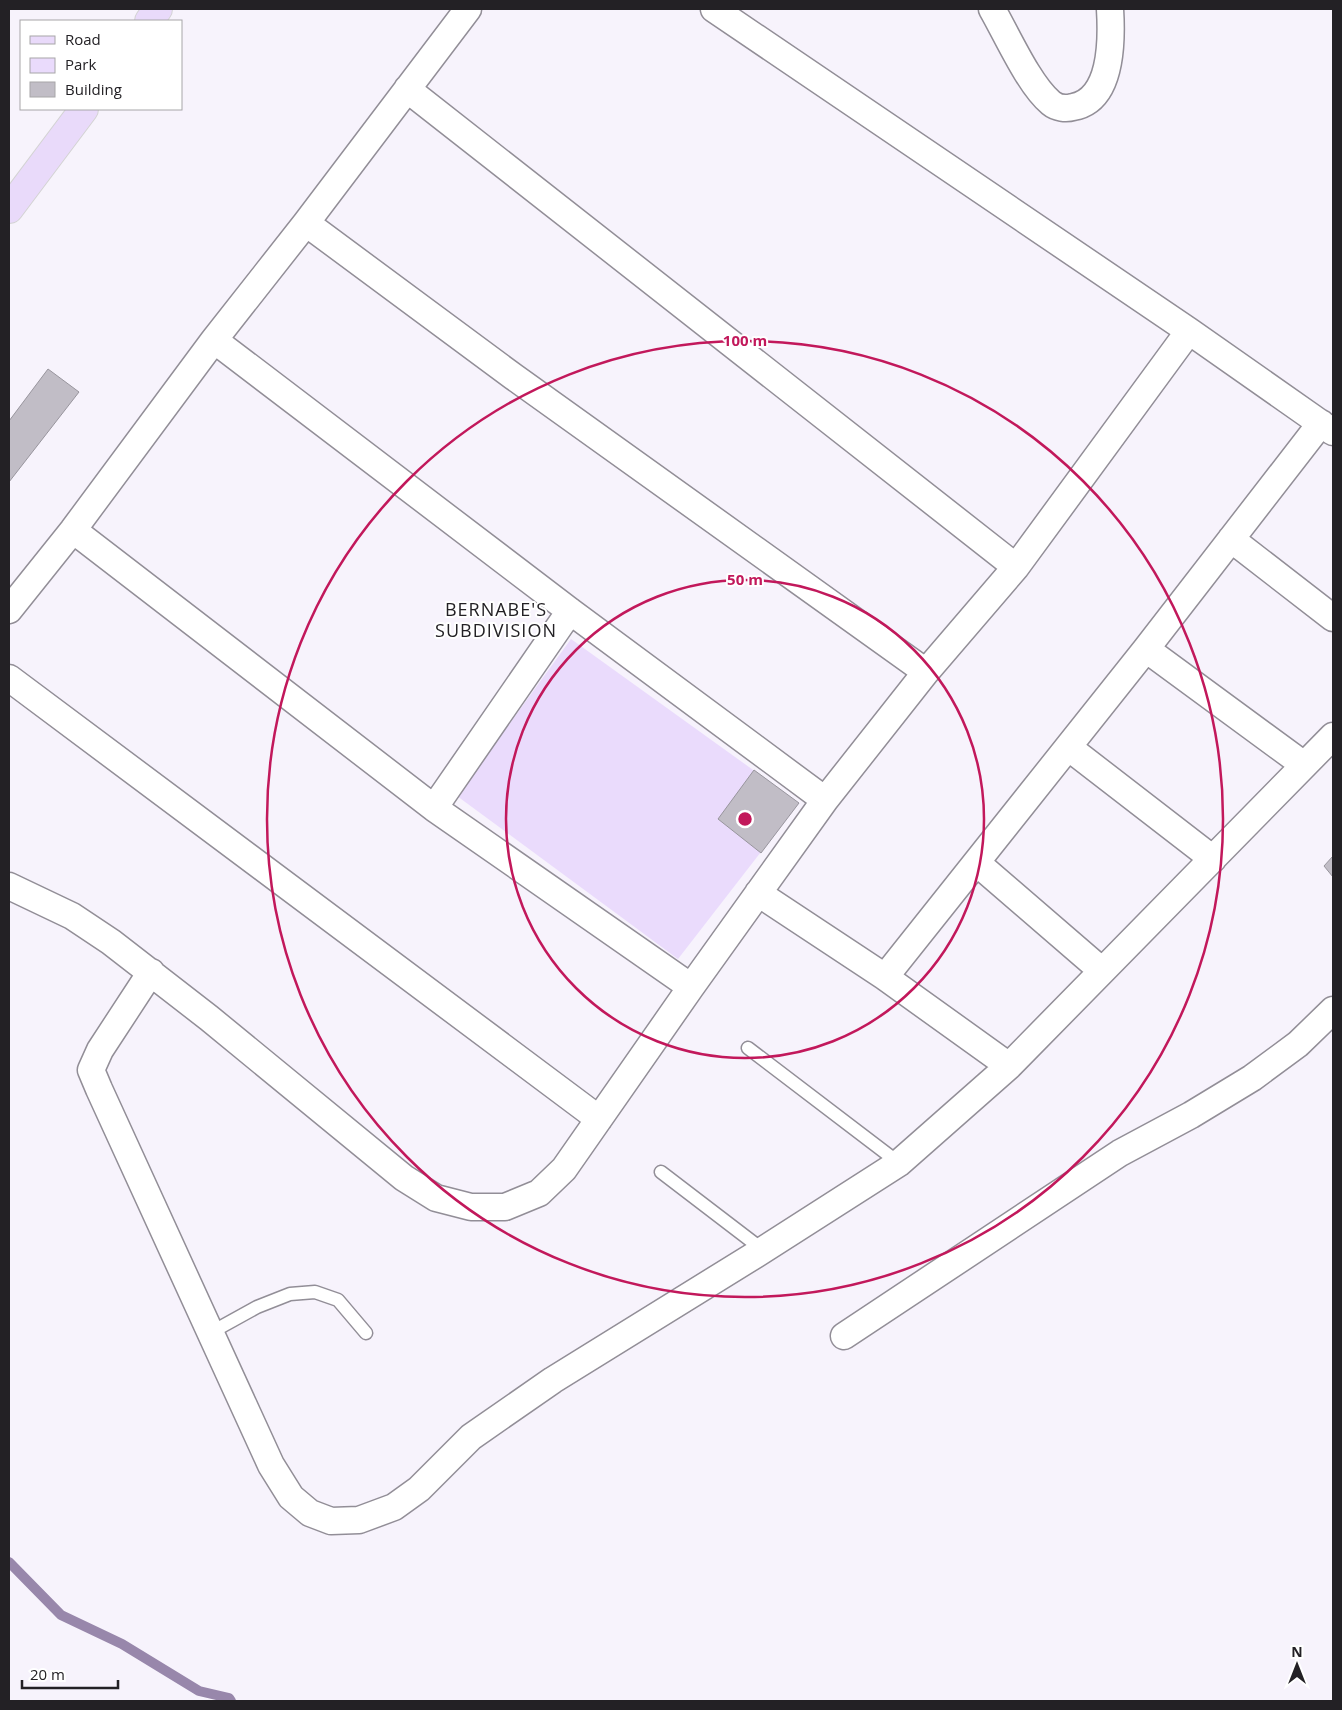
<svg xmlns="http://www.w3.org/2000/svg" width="1342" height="1710" font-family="'Open Sans',sans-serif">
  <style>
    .green { fill: #eadbfc }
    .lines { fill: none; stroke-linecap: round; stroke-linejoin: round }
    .stream { stroke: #9887ab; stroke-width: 10 }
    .building { fill: #c1bdc6; stroke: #98959d }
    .service-casing { stroke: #928e97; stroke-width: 15 }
    .minor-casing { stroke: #928e97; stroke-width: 29 }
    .primary-casing { stroke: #d3d3d3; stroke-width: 30 }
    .service { stroke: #fff; stroke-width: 12 }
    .minor { stroke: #fff; stroke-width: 26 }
    .primary { stroke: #e9dafa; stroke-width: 28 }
    .ring { fill: none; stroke: #c2185b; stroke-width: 2.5 }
    .labels { text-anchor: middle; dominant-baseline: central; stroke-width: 4; stroke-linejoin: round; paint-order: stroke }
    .neighbourhood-label { font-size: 18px; letter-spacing: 1px; fill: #232125; stroke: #fff }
    .centre { fill: #c2185b; stroke: #fff; stroke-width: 2.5 }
    .ring-label { font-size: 15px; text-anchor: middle; font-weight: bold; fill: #c2185b; stroke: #fff; stroke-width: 4; stroke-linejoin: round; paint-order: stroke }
  </style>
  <rect width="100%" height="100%" fill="#f7f3fc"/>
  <!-- green -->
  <path class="green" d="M571 639 799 803 678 959 457 796Z"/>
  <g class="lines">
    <!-- stream -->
    <path class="stream" d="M9 1562 61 1615 122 1644 199 1691 229 1698 231 1701"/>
  </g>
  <!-- building -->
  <path class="building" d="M48 369 79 392 9 482V421Z
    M754 770 799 803 761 853 718 819Z
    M1333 856V877L1324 866Z"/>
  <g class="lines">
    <!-- service casing -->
    <g class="service-casing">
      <path id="service" d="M748 1048 899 1163
        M661 1172 763 1250
        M210 1333 257 1307 290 1294 315 1292 338 1300 366 1333"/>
    </g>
    <!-- minor casing -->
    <g class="minor-casing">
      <path id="minor" d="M714 9 1189 331 1333 432
        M992 9C1007 35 1029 85 1051 103 1057 108 1066 109 1073 107 1112 100 1112 41 1110 9
        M407 89 1016 567
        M306 223 514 377 926 672
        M214 340 570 611 825 800
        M73 530 434 808 691 987
        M1231 539 1333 618
        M9 610 73 530 214 340 306 223 468 9
        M1146 649 1304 765
        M9 678 599 1119
        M1068 747 1213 859
        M434 808 570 611
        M977 863 1101 970
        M9 886 72 916 111 942 209 1018 404 1178 436 1198 471 1207H505L539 1193 564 1169 691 987 825 800 926 672 1016 567 1189 331
        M758 893 885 977 1009 1066
        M151 972 100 1050 91 1070 99 1089 271 1465 291 1497 310 1513 331 1521 359 1520 394 1507 419 1489 471 1437 553 1380 763 1250 899 1163 1009 1066 1333 736
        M885 977 1146 649 1321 423
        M844 1336 1120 1153 1191 1115 1252 1078 1298 1044 1333 1010"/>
    </g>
    <!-- primary casing -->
    <g class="primary-casing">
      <path id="primary" d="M149 21 158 9
        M9 209 84 109"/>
    </g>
    <!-- service -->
    <use href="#service" class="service"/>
    <!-- minor -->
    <use href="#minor" class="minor"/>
    <!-- primary -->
    <use href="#primary" class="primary"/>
  </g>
  <!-- distance rings -->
  <g class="ring">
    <circle cx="745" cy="819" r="239"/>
    <circle cx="745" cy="819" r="478"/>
  </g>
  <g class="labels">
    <!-- neighbourhood labels -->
    <g class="neighbourhood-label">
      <text x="496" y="609">BERNABE'S<tspan x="496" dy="21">SUBDIVISION</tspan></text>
    </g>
  </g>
  <circle cx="745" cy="819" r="8" class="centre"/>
  <g class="ring-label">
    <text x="745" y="346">100 m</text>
    <text x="745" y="585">50 m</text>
  </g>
  <!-- border -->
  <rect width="1342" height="1710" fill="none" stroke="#232125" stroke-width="20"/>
  <!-- legend -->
  <rect x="20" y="20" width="162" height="90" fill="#ffffff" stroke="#a7a6a8"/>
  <rect x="30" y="36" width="25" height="8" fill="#e9dafa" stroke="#a7a6a8"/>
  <text x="65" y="45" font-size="15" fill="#232125">Road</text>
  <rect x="30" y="58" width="25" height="15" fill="#eadbfc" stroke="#a7a6a8"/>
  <text x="65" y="70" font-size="15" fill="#232125">Park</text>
  <rect x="30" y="82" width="25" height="15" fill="#c1bdc6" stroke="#a7a6a8"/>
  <text x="65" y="95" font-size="15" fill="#232125">Building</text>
  <!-- north arrow -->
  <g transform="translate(1297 1665)" stroke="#ffffff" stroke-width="4" paint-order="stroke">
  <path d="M0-4L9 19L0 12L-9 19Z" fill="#232125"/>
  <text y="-8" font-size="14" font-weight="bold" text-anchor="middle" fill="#232125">N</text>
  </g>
  <!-- scale -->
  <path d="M22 1680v8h96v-8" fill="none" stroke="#232125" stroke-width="2.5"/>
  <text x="30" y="1680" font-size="15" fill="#232125" stroke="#ffffff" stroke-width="4" paint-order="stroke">20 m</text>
</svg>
